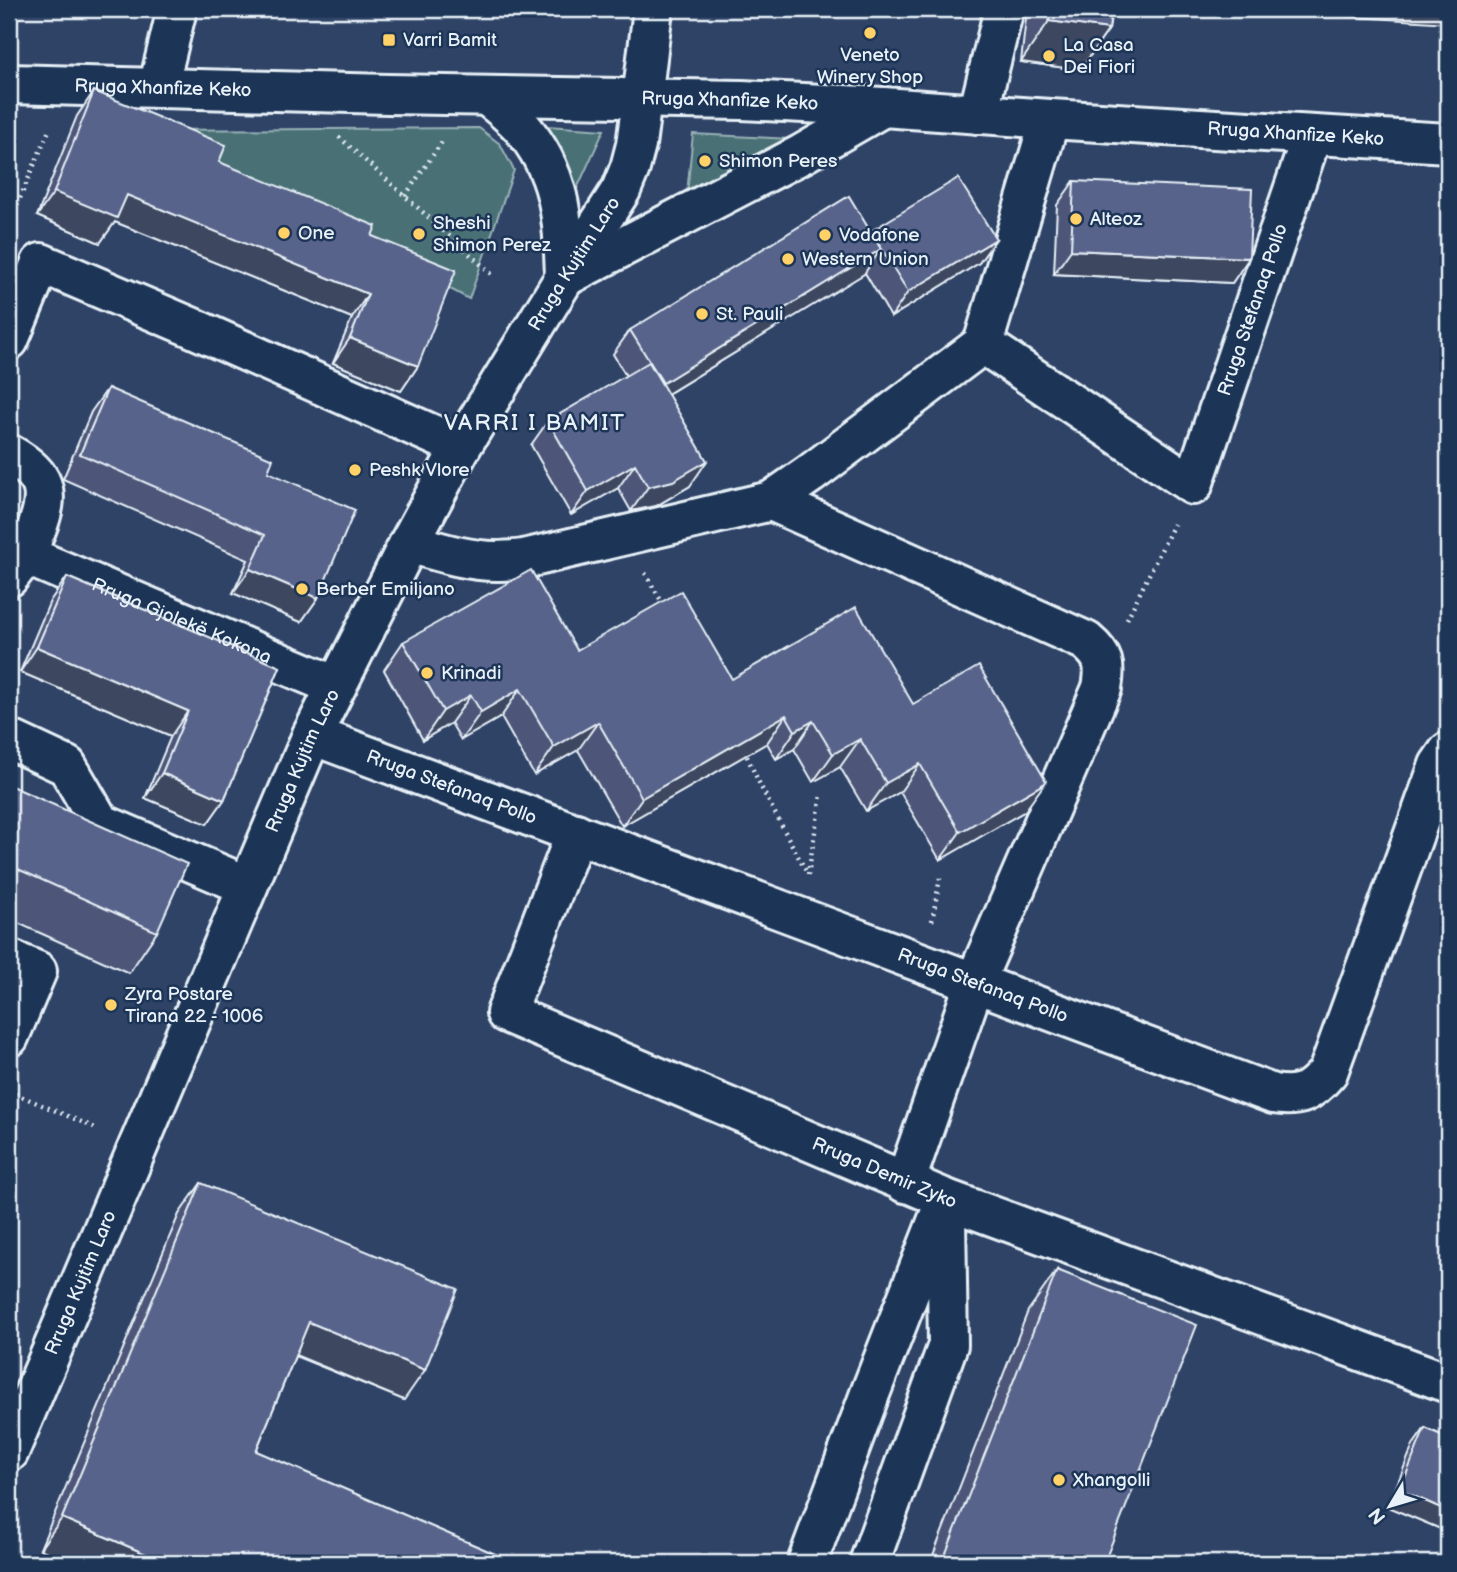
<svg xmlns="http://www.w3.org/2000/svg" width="1457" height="1572" font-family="'Balsamiq Sans',sans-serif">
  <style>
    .green { fill: #497175; stroke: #98b1b6; stroke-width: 2 }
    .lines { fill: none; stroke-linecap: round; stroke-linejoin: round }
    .minor-casing { stroke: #e8f1f8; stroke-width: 44 }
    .major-casing { stroke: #e8f1f8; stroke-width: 44 }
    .path { stroke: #e8f1f8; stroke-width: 4.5; stroke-dasharray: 2 5; stroke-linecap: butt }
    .minor { stroke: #1d3557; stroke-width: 38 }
    .major { stroke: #1d3557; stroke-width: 38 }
    .wall { fill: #4d5678; stroke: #e8f1f8; stroke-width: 2 }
    .shaded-wall { fill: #3e4661; stroke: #e8f1f8; stroke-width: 2 }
    .building { fill: #59648b; stroke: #e8f1f8; stroke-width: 2 }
    .poi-dot { fill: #ffd166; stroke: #1d3557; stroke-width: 2.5 }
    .labels { text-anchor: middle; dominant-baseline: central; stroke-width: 5; stroke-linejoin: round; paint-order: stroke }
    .poi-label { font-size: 19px; fill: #e8f1f8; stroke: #1d3557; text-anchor: start }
    .street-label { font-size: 19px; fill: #e8f1f8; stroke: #1d3557 }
    .quarter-label { font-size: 23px; letter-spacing: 2px; fill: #e8f1f8; stroke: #1d3557 }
  </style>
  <rect width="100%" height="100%" fill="#2f4367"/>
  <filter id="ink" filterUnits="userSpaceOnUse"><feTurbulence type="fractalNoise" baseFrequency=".0143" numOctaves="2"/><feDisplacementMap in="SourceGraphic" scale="14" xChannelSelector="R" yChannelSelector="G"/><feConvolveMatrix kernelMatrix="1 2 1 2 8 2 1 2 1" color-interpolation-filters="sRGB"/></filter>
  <g filter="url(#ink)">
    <!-- green -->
    <path class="green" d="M547 126 604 130 575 193 566 158Z
      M479 128 500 144 514 170 469 299 153 130Z
      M693 134 791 139 686 203Z"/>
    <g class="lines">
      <!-- minor casing -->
      <g class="minor-casing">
        <g id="minor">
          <path d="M158 88 177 9"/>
          <path d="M978 114 1004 9"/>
          <path d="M9 340 41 263 191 327 461 447"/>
          <path id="s1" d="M983 344 1193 485 1312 135"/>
          <path d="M9 454C46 474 51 492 36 530 32 538 30 547 25 555 21 563 14 570 9 577"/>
          <path d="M771 501 1086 641C1104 656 1106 665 1102 688L975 982 905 1183"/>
          <path d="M409 543C437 551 466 561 496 561 506 561 515 560 524 559L771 501 810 474 983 344 1050 119"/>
          <path id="s2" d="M25 555 336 686"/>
          <path id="s3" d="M312 735 1273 1094C1300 1098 1310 1093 1328 1072L1439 765 1448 752"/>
          <path d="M9 739 67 766 100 823 248 886"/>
          <path id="s4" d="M576 833 506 1013 946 1199 1448 1383"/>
          <path d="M9 959 37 971 9 1037"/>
          <path id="s5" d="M9 1452 312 735 409 543 461 447 565 277 621 190 630 168 636 145 642 99"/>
          <path d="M807 1563 871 1391 946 1199"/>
          <path d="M869 1563 948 1345 946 1218"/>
        </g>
      </g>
      <!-- major casing -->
      <g class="major-casing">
        <g id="major">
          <path id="s6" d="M9 84 388 94 742 100 883 107 1050 119 1448 143"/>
          <path d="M487 96C498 105 510 114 520 125 561 172 563 218 565 277L802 154 883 107"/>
          <path d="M642 99 653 9"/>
        </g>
      </g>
      <!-- path -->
      <path class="path" d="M339 137 494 276
        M405 196 444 139
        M9 224 50 128
        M645 573 663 604
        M1127 619 1174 524
        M744 750 761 787 807 873
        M808 875 821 795
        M932 921 940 878
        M9 1091 98 1129
        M918 1558 930 1563"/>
      <!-- minor -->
      <use href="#minor" class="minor"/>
      <!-- major -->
      <use href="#major" class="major"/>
    </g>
    <!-- wall -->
    <path class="wall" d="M1027 9H1112L1109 29 1080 70 1021 62Z
      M94 91 219 162 372 236 418 366 401 391 333 363 352 318 115 222 100 243 37 216 77 116Z
      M1074 181 1249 258 1232 283 1054 274 1057 205Z
      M871 232 996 239 979 263 891 317 865 273 668 394 690 486 656 506 631 511 618 488 571 515 531 445 548 421 626 376 613 354 630 330Z
      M108 388 268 472 318 598 301 622 233 593 248 560 63 479 91 412Z
      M67 577 280 667 224 800 207 824 145 798 171 736 20 672 50 601Z
      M403 642 577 650 732 679 913 704 1025 811 940 860 900 792 866 811 840 767 813 782 794 749 776 759 767 743 622 826 578 750 534 775 501 717 461 740 451 723 423 740 384 670Z
      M9 785 157 932 129 973 9 919Z
      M201 1183 404 1400 295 1356 256 1451 516 1563H73L40 1549 179 1214Z
      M1057 1270 1104 1563H930L1028 1311Z
      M1425 1428 1448 1438V1532L1388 1507 1413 1445Z"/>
    <!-- shaded-wall -->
    <path class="shaded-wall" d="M1235 9H1448V23Z
      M1049 21 1109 29 1080 70 1021 62Z
      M54 192 127 195 368 294 352 318 115 222 100 243 37 216Z
      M996 239 979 263 891 317 908 292Z
      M881 249 864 274 646 407 663 383Z
      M1071 250 1249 258 1232 283 1054 274Z
      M350 338 418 366 401 391 333 363Z
      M707 461 690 486 656 506 631 511 648 487Z
      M635 464 618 488 571 515 588 491Z
      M250 569 318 598 301 622 233 593Z
      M37 647 188 711 171 736 20 672Z
      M520 689 501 717 461 740 481 712Z
      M471 695 451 723 423 740 443 711Z
      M786 715 767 743 622 826 642 798Z
      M813 721 794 749 776 759 795 731Z
      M598 722 578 750 534 775 554 747Z
      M860 739 840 767 813 782 833 754Z
      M920 764 900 792 866 811 886 783Z
      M162 773 224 800 207 824 145 798Z
      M1045 783 1025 811 940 860 960 832Z
      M309 1322 425 1370 404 1400 288 1352Z
      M1400 1490 1448 1511V1532L1388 1507Z
      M62 1518 167 1563H73L40 1549Z"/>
    <!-- building -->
    <path class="building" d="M1051 9H1112L1109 29 1049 21Z
      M94 91 226 145 219 162 376 226 372 236 456 270 418 366 350 338 368 294 127 195 117 218 54 192Z
      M9 132 16 136 9 154Z
      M958 178 996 239 908 292 871 231Z
      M1074 181 1252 189 1249 258 1071 250Z
      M849 196 881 249 663 383 630 330Z
      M9 243 16 246 9 263Z
      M649 362 707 461 673 481 648 487 635 464 588 491 548 421Z
      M108 388 273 459 268 472 355 510 318 598 250 569 265 535 80 454Z
      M531 570 577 650 681 591 732 679 856 607 913 704 979 666 1046 781 1045 783 960 832 920 764 886 783 860 739 833 754 813 721 795 731 786 715 642 798 598 722 554 747 520 689 481 712 471 695 443 711 403 642Z
      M67 577 280 667 224 800 162 773 188 711 37 647Z
      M9 785 187 864 157 932 9 865Z
      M201 1183 458 1289 425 1370 309 1322 256 1451 516 1563H167L62 1518Z
      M1057 1270 1197 1325 1104 1563H942Z
      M1425 1428 1448 1438V1511L1400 1490Z"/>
  </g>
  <!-- markers -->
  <g class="poi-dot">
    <circle cx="870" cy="33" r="7"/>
    <rect x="382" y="33" width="14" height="14" rx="3.5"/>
    <circle cx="1049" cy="56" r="7"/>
    <circle cx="705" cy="161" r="7"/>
    <circle cx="1076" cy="219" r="7"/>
    <circle cx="284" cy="233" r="7"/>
    <circle cx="419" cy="234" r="7"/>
    <circle cx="825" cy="235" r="7"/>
    <circle cx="788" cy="259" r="7"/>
    <circle cx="702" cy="314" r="7"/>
    <circle cx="355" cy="470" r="7"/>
    <circle cx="302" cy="589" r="7"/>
    <circle cx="427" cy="673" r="7"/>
    <circle cx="111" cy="1005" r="7"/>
    <circle cx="1059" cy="1480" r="7"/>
  </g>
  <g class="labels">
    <!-- poi labels -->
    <g class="poi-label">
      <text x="403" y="40">Varri Bamit</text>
      <text x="1063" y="45">La Casa<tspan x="1063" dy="22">Dei Fiori</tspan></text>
      <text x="870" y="55" text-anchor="middle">Veneto<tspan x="870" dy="22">Winery Shop</tspan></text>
      <text x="719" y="161">Shimon Peres</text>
      <text x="1090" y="219">Alteoz</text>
      <text x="433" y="223">Sheshi<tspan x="433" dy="22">Shimon Perez</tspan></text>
      <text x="298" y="233">One</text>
      <text x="839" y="235">Vodafone</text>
      <text x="802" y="259">Western Union</text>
      <text x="716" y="314">St. Pauli</text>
      <text x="369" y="470">Peshk Vlore</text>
      <text x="316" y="589">Berber Emiljano</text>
      <text x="441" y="673">Krinadi</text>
      <text x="125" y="994">Zyra Postare<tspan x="125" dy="22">Tirana 22 - 1006</tspan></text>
      <text x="1073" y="1480">Xhangolli</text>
    </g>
    <!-- street labels -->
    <g class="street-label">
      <text stroke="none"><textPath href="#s6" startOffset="154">Rruga Xhanfize Keko</textPath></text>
      <text stroke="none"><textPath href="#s6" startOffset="721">Rruga Xhanfize Keko</textPath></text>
      <text stroke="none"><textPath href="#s6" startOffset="1288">Rruga Xhanfize Keko</textPath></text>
      <text stroke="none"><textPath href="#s5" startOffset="1318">Rruga Kujtim Laro</textPath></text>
      <text stroke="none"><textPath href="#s1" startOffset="438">Rruga Stefanaq Pollo</textPath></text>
      <text stroke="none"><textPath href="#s2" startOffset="170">Rruga Gjolekë Kokona</textPath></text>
      <text stroke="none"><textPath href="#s5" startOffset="751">Rruga Kujtim Laro</textPath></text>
      <text stroke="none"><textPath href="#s3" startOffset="149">Rruga Stefanaq Pollo</textPath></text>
      <text stroke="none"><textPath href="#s3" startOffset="716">Rruga Stefanaq Pollo</textPath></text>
      <text stroke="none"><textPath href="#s4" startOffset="604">Rruga Demir Zyko</textPath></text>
      <text stroke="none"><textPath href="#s5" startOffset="184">Rruga Kujtim Laro</textPath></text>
    </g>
    <!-- quarter labels -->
    <g class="quarter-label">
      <text x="535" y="423">VARRI I BAMIT</text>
    </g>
  </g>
  <!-- margin -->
  <rect width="1457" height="1572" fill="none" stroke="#1d3557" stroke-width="35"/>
  <rect x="18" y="18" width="1422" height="1537" fill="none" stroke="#e8f1f8" stroke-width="2.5" filter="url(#ink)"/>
  <!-- north arrow -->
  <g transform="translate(1390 1506) rotate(232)" stroke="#1d3557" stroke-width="5" paint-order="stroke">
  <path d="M0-5L12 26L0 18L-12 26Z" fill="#e8f1f8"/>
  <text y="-10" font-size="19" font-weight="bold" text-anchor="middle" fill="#e8f1f8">N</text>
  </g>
</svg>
